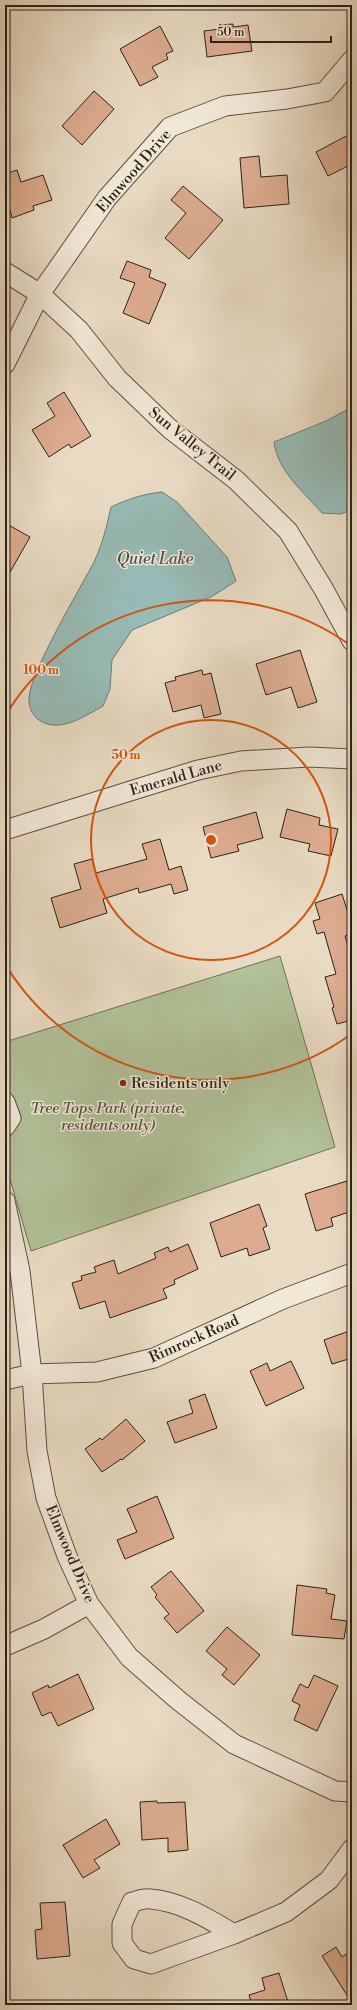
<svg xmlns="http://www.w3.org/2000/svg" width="357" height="2010" font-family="'Libre Bodoni',serif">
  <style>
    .green { fill: #b1c198; stroke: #6e7158 }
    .water { fill: #97bbb6; stroke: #6c7d77 }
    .building { fill: #ddac90; stroke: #2c2119 }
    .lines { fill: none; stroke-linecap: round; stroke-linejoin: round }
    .minor-casing { stroke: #5b5044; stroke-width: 21 }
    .minor { stroke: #f1e8d8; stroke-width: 19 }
    .ring { fill: none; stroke: #d5530d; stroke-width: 2 }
    .poi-dot { fill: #8f2418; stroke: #f1e8d8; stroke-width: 1.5 }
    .labels { text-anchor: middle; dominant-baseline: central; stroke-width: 3; stroke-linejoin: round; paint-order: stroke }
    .street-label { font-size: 15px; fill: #2c2119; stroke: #f1e8d8 }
    .poi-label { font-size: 15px; fill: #2c2119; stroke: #f1e8d8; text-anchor: start }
    .park-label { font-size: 15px; font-style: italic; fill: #54513f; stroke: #f1e8d8 }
    .water-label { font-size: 16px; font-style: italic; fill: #4c4f48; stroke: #f1e8d8 }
    .centre { fill: #d5530d; stroke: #f1e8d8; stroke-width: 2 }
    .ring-label { font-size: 12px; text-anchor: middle; font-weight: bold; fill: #d5530d; stroke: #f1e8d8; stroke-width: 3; stroke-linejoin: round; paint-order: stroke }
  </style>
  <rect width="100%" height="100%" fill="#e9dbc3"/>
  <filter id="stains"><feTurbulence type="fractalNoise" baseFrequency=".005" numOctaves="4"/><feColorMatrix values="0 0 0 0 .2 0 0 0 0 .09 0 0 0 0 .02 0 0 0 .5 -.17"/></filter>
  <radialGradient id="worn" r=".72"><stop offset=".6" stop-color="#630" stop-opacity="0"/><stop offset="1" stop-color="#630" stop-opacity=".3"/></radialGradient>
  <!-- green -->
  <path class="green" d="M280 956 335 1147 31 1251 5 1162V1042Z"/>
  <!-- water -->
  <path class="water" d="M352 407V509L341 514 322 513C303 491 278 472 274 442L326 421Z
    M162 492 177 502 227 557 236 581 211 597 132 630 112 660 110 689 103 706C85 716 59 734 39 720 33 716 30 710 29 702 26 678 80 589 94 562 102 545 107 526 111 507 128 499 143 494 162 492Z"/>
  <!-- building -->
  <path class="building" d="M233 24V27L248 25 252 51 207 57 204 31 220 29 219 25Z
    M160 26 173 51 166 54 168 59 152 67 158 77 140 86 120 49Z
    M94 91 114 109 82 145 62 126Z
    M352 133V164L328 176 316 152Z
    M259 156 261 177 287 175 289 204 244 208 240 158Z
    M17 170 21 182 43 175 52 200 33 206 34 210 12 218 10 210 5 211V174Z
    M183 186 223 220 189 259 165 238 186 213 171 200Z
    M127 261 151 270 149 277 166 284 149 324 123 313 135 283 120 278Z
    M64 392 91 436 71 448 69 444 49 457 32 430 55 416 47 403Z
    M5 523 30 537 5 581Z
    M300 650 317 702 298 708 291 687 266 695 256 664Z
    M202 670 203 675 211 673 221 714 204 718 201 705 173 712 165 683 176 680 175 677Z
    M287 809 320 818 319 825 338 829 331 856 308 851 310 844 280 837Z
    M256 812 263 838 237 845 239 851 211 858 203 827Z
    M160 839 169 870 181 866 188 890 174 894 171 884 139 893 138 888 103 899 107 913 60 928 51 898 81 889 74 864 92 859 96 873 147 859 142 844Z
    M342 894 349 916 352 915V934L345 936 352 959V1020L337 1024 332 1008 334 1007 325 977 336 974 324 932 317 934 313 921 320 919 315 903Z
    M347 1181 352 1198V1211L331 1218 333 1226 316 1231 305 1194Z
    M259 1204 267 1226 263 1228 270 1249 249 1256 247 1248 221 1257 210 1223Z
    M188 1244 198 1269 174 1280 175 1284 163 1289 167 1298 110 1318 105 1301 80 1309 72 1283 82 1280 81 1276 96 1272 94 1267 114 1260 118 1274 156 1258 154 1253 168 1247 170 1252Z
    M352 1330V1358L332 1364 324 1340Z
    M291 1361 304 1388 266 1406 250 1371 267 1363 270 1371Z
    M205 1394 217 1428 175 1443 167 1422 193 1413 189 1400Z
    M126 1419 145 1441 122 1460 121 1459 102 1472 85 1449 100 1438 102 1440Z
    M157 1496 174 1538 125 1559 117 1540 137 1532 127 1509Z
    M171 1571 204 1611 177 1633 164 1618 169 1614 155 1597 157 1595 151 1587Z
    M297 1585 327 1589 326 1593 335 1595 331 1619 347 1621 344 1639 292 1635Z
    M227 1627 260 1655 234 1685 222 1675 227 1669 206 1651Z
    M78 1674 94 1709 58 1726 51 1712 42 1716 32 1693 48 1685 49 1688Z
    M314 1675 338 1686 317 1731 294 1720 300 1705 292 1701 300 1684 308 1688Z
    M157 1801V1803L185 1802 188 1850 168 1852V1838L142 1840 140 1802Z
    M106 1819 120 1844 94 1860 100 1868 83 1878 63 1845Z
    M65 1902 70 1956 37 1959 35 1930 42 1929 40 1903Z
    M336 1947 342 1957 352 1950V2003L322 1956Z
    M279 1973 289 2005H252L249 1995 265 1990 262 1978Z"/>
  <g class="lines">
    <!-- minor casing -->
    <g class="minor-casing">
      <path id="minor" d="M5 272 40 294 79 330 117 378 170 429 236 480 288 531 323 588 352 641
        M5 364 40 294 107 198 170 127 225 106 287 99 325 92 352 60
        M5 830 198 770 241 761 309 757 352 759
        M5 1102 11 1118 5 1127
        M5 1201 20 1271 32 1374 37 1451 46 1498 67 1556 89 1604 129 1657 178 1700 234 1744 335 1791 352 1792
        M5 1380 32 1374 97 1372 154 1358 283 1299 352 1273
        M5 1646 44 1629 89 1604
        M234 1934C209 1919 180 1901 150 1899 144 1898 137 1901 132 1902L122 1924V1943L134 1959 151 1964 234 1934 286 1912 329 1880 352 1849"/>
    </g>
    <!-- minor -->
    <use href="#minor" class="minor"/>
  </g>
  <!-- distance rings -->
  <g class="ring">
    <circle cx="211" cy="840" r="120"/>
    <path d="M350 1035A240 240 0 0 1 5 964M5 716A240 240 0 0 1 350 645"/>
  </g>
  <!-- markers -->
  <circle class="poi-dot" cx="123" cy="1083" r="4"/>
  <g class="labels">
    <!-- street labels -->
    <g class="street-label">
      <text transform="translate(134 171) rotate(-49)">Elmwood Drive</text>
      <text transform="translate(192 444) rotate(39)">Sun Valley Trail</text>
      <text transform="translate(176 778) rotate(-16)">Emerald Lane</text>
      <text transform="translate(194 1339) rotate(-24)">Rimrock Road</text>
      <text transform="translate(70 1554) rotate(67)">Elmwood Drive</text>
    </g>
    <!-- poi labels -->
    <g class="poi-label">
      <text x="131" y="1083">Residents only</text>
    </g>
    <!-- park labels -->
    <g class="park-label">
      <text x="108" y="1108">Tree Tops Park (private,<tspan x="108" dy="17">residents only)</tspan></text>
    </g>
    <!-- water labels -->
    <g class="water-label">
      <text x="155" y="559">Quiet Lake</text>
    </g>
  </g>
  <circle cx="211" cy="840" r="6" class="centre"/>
  <g class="ring-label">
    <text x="41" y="674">100 m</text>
    <text x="126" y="759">50 m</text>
  </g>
  <!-- margin -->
  <rect width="357" height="2010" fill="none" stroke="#e9dbc3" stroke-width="20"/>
  <rect x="6" y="6" width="345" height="1998" fill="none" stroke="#2c2119" stroke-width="2"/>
  <rect x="10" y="10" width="337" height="1990" fill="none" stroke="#2c2119"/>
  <!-- scale -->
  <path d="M211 36v6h120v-6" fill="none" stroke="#2c2119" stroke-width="2"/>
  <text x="217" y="36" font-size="12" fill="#2c2119" stroke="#f1e8d8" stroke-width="3" paint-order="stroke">50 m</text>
  <rect width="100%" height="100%" filter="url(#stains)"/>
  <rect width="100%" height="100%" fill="url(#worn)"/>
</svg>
